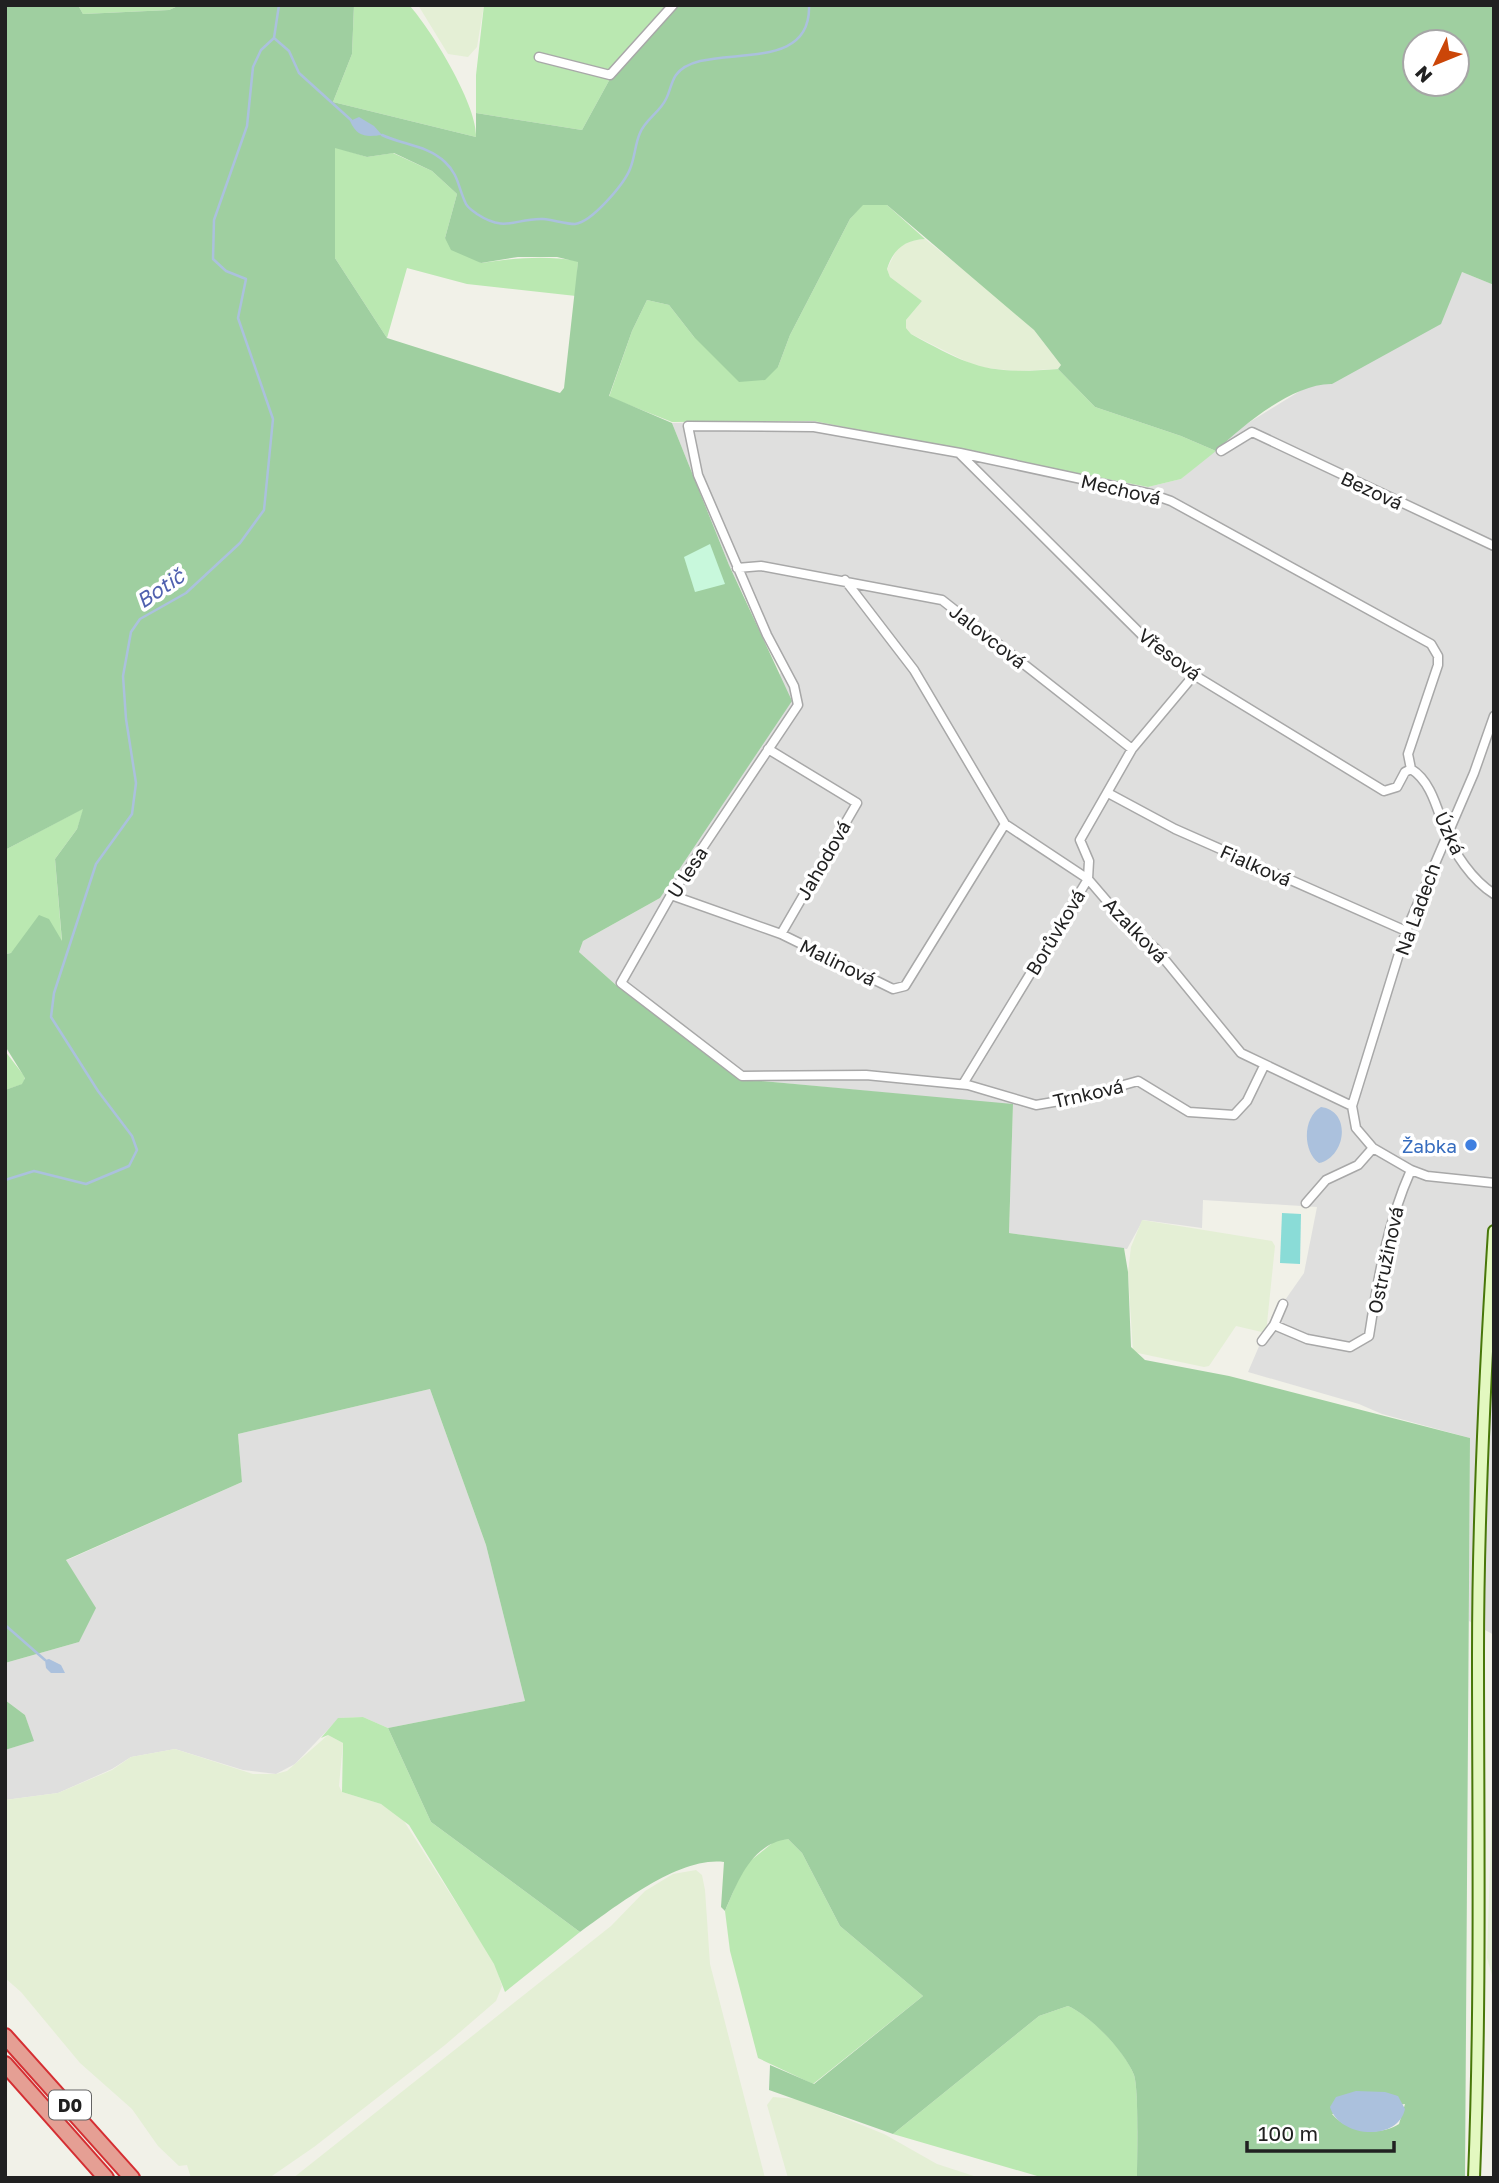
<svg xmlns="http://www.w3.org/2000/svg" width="1499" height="2183" font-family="'Golos Text',sans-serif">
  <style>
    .residential { fill: #dfdfde }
    .farmland { fill: #e4efd5 }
    .grass { fill: #bae8b1 }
    .forest { fill: #9fcfa0; fill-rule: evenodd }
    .park { fill: #c8f8dc }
    .pitch { fill: #8adcd7 }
    .water { fill: #abc1dd }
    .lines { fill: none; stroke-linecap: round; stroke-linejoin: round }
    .stream { stroke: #abc1dd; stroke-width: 2.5 }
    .minor-casing { stroke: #a8a8a8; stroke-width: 11 }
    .secondary-casing { stroke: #487709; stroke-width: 14 }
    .motorway-casing { stroke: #d52f33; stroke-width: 18 }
    .minor { stroke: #fff; stroke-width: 8 }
    .secondary { stroke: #e3f8c0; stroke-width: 10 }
    .motorway { stroke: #e59f94; stroke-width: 14 }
    .shop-dot { fill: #3f7fe0; stroke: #fff; stroke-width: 2.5 }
    .labels { text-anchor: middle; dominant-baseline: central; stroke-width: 7; stroke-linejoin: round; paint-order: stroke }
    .shield { fill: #fff; stroke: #646464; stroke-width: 2 }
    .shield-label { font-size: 18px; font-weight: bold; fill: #212121 }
    .street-label { font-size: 19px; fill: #212121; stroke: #fff }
    .shop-label { font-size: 19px; fill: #366cbe; stroke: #fff; text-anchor: end }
    .water-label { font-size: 21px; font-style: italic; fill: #5061af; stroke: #fff }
  </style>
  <rect width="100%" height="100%" fill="#f1f1e8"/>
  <!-- residential -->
  <path class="residential" d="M1462 272 1494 285V1635L1469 1621 1470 1438 1382 1414 1359 1404 1248 1372 1269 1323 1304 1273 1317 1207 1203 1200 1202 1228 1143 1220 1127 1249 1009 1233 1013 1105 740 1079 616 985 579 952 583 941 660 898 781 672 729 565 672 423 814 421 1148 487 1181 479 1240 428 1313 383 1332 384Z
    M430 1389 486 1545 525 1701 388 1728 363 1717 339 1718 295 1764 276 1774 243 1770 175 1749 131 1757 112 1769 58 1793 5 1800V1750L33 1741 25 1715 5 1700V1663L79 1642 65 1561 242 1482 238 1434Z"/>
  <!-- farmland -->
  <path class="farmland" d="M418 5H484L477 47 468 57 448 54Z
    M925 239 999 298 1034 330 1061 365 1058 369 1016 371 977 367 911 334 906 328V320L922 301 890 277 887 269 898 247 914 240Z
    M1142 1220 1272 1241 1275 1246 1266 1333 1236 1326 1209 1366 1204 1367 1133 1352 1128 1272 1131 1247Z
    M328 1735 343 1743 339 1786 342 1792 381 1804 402 1818 495 1964 502 1986 496 2001 445 2045 314 2147 269 2178H191L187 2165 179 2166 158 2146 132 2109 80 2063 21 1992 5 1978V1800L58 1793 112 1770 131 1757 175 1749 253 1774H276L287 1771Z
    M1494 1740V1982L1487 1958Z
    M696 1870 702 1875 705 1890 710 1964 765 2178H293L611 1926 645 1891 673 1874Z
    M773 2097 797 2099 884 2134 937 2164 980 2178H788L767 2105Z"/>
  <!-- grass -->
  <path class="grass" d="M78 5H180L169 10 83 14Z
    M354 5H409C431 29 478 106 476 137L333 102 352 54Z
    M484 5H673L611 77 582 130 476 113V75Z
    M335 147 367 157 393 153 432 171 457 194 445 238 481 263C515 258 545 255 578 261L576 296 467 284 407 268 387 338 335 258Z
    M863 204 887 205 925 239C904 240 893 250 887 269L890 277 922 301 906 320V328L911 334C971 367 988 375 1058 369L1095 407 1181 436 1216 451 1181 479 1148 487 814 421 672 422 609 397 632 331 647 300 669 305 694 337 778 367 790 335 850 219Z
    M84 808 77 829 55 859 62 943 5 954V850Z
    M5 1051 25 1077 23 1084 5 1090Z
    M363 1717 388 1728 431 1822 580 1932 505 1992 494 1964 409 1825 381 1804 342 1792 343 1743 328 1735 321 1738 338 1718Z
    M788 1839 802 1853 840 1926 923 1996 813 2084 758 2058 730 1951 725 1911 744 1866 776 1840Z
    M1068 2006C1091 2016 1125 2051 1134 2075 1139 2089 1137 2158 1137 2178H1044L893 2134 1039 2016Z"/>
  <!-- forest -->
  <path class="forest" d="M5 5H78L83 14 169 10 180 5H354L352 54 333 102 476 137V113L582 130 611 77 670 5H1494V285L1462 272 1441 324 1332 384C1294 383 1243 425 1216 451L1181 436 1095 407 1058 369 1061 365 1034 330 887 205H863L850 219 790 335 778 367 765 380 739 382 694 337 669 305 647 300 632 331 609 396 672 423 729 565 792 701 660 898 583 941 579 952 616 985 740 1079 1013 1104 1009 1233 1124 1248 1128 1272 1131 1347 1145 1360 1229 1376 1470 1438 1465 2178H1137C1137 2158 1139 2090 1134 2075 1125 2052 1091 2016 1068 2006L1039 2016 893 2134 769 2090 770 2065 814 2084 923 1996 840 1926 802 1853 788 1839C751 1844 738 1881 725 1911L721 1907 724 1862C679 1856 615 1907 580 1932L431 1822 388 1728 525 1701 486 1545 430 1389 238 1434 242 1482 66 1560 96 1608 79 1642 5 1663V1090L22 1084 25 1078 5 1046V954L11 953 39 915 49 919 62 941 55 859 77 829 83 809 5 850ZM1415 42H1457V84H1415ZM335 148 367 157 394 153 432 171 457 194 445 238 451 250 481 263 518 257H557L578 262 564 388 560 393 387 338 335 258ZM1405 2104 1399 2124C1379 2137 1347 2132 1332 2114Z
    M5 1700 25 1715 34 1741 5 1750Z"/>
  <!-- park -->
  <path class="park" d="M710 544 725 584 695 592 684 557Z"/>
  <!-- pitch -->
  <path class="pitch" d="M1282 1213 1301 1214 1300 1264 1280 1263Z"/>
  <!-- water -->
  <path class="water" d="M359 117 374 126 382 135C366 137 357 137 350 121Z
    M1321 1107C1352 1111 1346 1157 1319 1163 1302 1151 1303 1117 1321 1107Z
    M49 1659 61 1665 65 1673H51L46 1668 45 1660Z
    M1356 2091 1385 2092 1398 2096 1405 2109C1398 2142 1339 2138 1330 2107L1336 2097Z"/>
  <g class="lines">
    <!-- stream -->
    <path class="stream" d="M274 38 289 51 299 73 351 120
      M382 135C403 145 427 145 445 162 459 175 458 188 466 204 468 208 473 211 477 214 506 233 515 218 543 219 554 220 565 224 575 224 592 222 624 184 630 169 635 157 635 144 640 133 645 120 660 112 666 99 670 92 671 82 676 75 702 39 812 80 809 5
      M5 1180 34 1171 86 1184 129 1166 137 1150 132 1136 98 1091 51 1017 54 993 96 864 132 814 136 783 126 719 123 676 131 632 140 619 186 593 240 543 264 510 273 419 238 318 246 279 226 271 213 259 214 220 247 126 253 67 261 50 274 38 279 5
      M5 1625 45 1660"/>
    <!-- minor casing -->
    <g class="minor-casing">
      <path id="minor" d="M539 57 610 75 673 5
        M1221 451 1252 432 1494 546
        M960 454 1152 645 1194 675 1384 791 1397 787 1405 772 1411 769
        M737 568 761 566 942 600 1132 749
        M845 580 914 670 1005 824 1088 879 1124 921 1156 949 1241 1053 1352 1106
        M1494 716 1474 773 1406 931 1352 1106 1356 1128 1373 1148 1411 1170 1427 1176 1494 1183
        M768 749 857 803 781 934
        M1411 769C1431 781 1437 809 1445 830 1454 853 1472 880 1494 894
        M1108 793 1175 829 1406 931
        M671 895 781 934 893 989 905 986 1005 824
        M1264 1066 1247 1101 1234 1115 1189 1112 1138 1081 1077 1098 1036 1105 968 1085 866 1075 742 1076 621 983 671 895 798 705 794 686 767 635 698 475 688 426 814 427 960 453 1151 494 1171 501 1431 644 1438 656V665L1408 754 1411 769
        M963 1084 1088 879 1089 861 1080 840 1132 749 1194 675
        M1306 1203 1326 1180 1358 1165 1373 1148
        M1274 1325 1307 1339 1350 1347 1369 1336C1378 1278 1387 1224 1411 1170
        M1262 1341 1274 1325 1283 1304"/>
    </g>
    <!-- secondary casing -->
    <g class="secondary-casing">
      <path id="secondary" d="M1474 2178C1481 2003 1478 1829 1478 1654 1478 1513 1485 1372 1494 1231"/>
    </g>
    <!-- motorway casing -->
    <g class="motorway-casing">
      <path id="motorway" d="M5 2036 132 2178
        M5 2064 106 2178"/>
    </g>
    <!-- minor -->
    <use href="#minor" class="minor"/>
    <!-- secondary -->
    <use href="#secondary" class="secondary"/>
    <!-- motorway -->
    <use href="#motorway" class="motorway"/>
  </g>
  <!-- markers -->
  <circle class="shop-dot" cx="1471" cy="1145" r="7"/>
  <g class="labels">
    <!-- shield labels -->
    <rect class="shield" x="49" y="2090.5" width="42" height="29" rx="5"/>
    <g class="shield-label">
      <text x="70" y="2105">D0</text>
    </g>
    <!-- street labels -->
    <g class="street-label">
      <text transform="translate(1121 489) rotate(13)">Mechová</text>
      <text transform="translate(1372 490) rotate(25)">Bezová</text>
      <text transform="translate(988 636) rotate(38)">Jalovcová</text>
      <text transform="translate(1170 654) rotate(37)">Vřesová</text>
      <text transform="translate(1450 833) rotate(65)">Úzká</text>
      <text transform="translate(823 860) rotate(-60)">Jahodová</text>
      <text transform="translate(1256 865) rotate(24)">Fialková</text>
      <text transform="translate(687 872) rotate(-57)">U lesa</text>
      <text transform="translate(1417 909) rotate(-70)">Na Ladech</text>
      <text transform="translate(1136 930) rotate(46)">Azalková</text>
      <text transform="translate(1055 932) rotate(-59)">Borůvková</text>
      <text transform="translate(838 962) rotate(26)">Malinová</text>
      <text transform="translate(1088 1093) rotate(-13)">Trnková</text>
      <text transform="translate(1385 1260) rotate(-78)">Ostružinová</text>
    </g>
    <!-- shop labels -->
    <g class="shop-label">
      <text x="1457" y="1145">Žabka</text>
    </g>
    <!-- water labels -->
    <g class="water-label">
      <text transform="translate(160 588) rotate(-34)">Botič</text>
    </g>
  </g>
  <!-- border -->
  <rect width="1499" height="2183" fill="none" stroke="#212121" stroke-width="14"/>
  <!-- north arrow -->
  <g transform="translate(1436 63) rotate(227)"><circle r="33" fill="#ffffff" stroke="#a6a6a6" stroke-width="2"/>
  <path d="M0-5L12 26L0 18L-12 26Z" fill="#cb4608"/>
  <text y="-10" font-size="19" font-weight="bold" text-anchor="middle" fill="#212121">N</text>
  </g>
  <!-- scale -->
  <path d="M1247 2141v10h147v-10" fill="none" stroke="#212121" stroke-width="3.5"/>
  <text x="1258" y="2141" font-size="21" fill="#212121" stroke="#ffffff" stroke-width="5" paint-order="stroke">100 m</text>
</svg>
